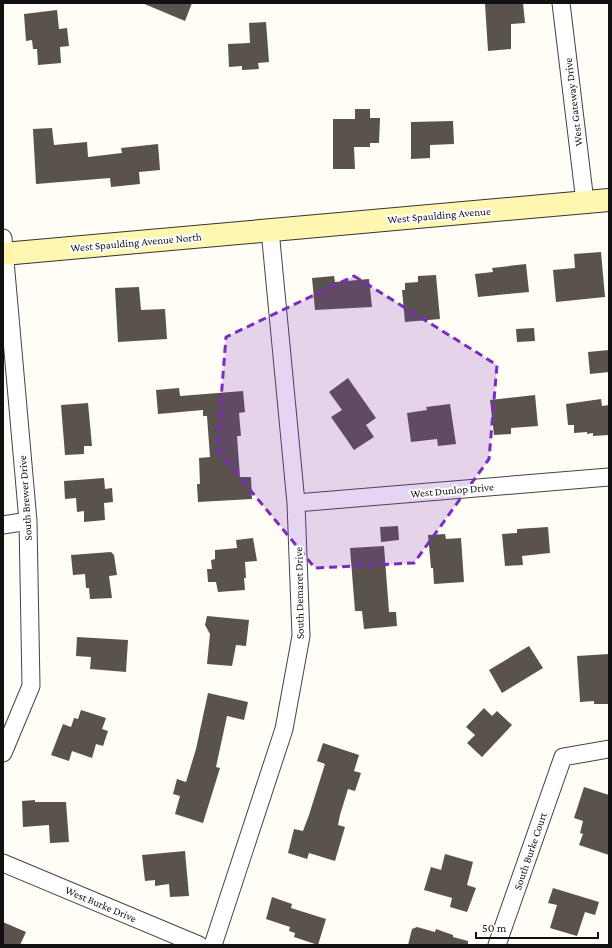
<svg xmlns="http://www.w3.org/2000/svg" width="612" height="948" font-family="'Crimson Pro',serif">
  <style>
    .building { fill: #5a524d }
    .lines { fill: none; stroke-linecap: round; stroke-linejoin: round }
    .street-casing { stroke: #444; stroke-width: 19 }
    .secondary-casing { stroke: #333; stroke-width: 24 }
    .street { stroke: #fff; stroke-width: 17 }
    .secondary { stroke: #fff6b0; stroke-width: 22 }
    .marked { fill: #7b2cbf; fill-opacity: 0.2; stroke: #7b2cbf; stroke-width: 3; stroke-dasharray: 8 5; stroke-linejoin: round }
    .labels { text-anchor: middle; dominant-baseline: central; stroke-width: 4; stroke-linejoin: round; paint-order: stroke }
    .street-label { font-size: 11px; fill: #111; stroke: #fff }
  </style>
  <rect width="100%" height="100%" fill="#fffdf5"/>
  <!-- building -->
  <path class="building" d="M142 3H192L185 21Z
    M502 3H523L525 23 511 24V49L488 51 485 4Z
    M57 10 59 29 67 28 69 46 60 47 61 63 38 65 37 49H33L32 40 26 41 24 14Z
    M266 22 269 62 258 63 259 69 242 70V66L229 67 228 44 250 43 249 23Z
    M355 109H370V118H380L379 143H370V147H354L355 169H333V119H355Z
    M453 121 454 144 430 145V158L411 159V122Z
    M52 128 54 145 87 142 88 157 122 153 121 148 158 144 160 170 139 172 140 184 111 187 110 178 36 184 33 129Z
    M601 252 605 297 556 302 553 270 575 268 574 254Z
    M526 264 529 292 478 297 475 274 493 272 492 268Z
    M436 275 440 319 405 322 402 290H405V283L418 282V276Z
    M334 276 335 282 369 279 372 307 315 310 312 278Z
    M139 287 141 310 165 309 167 339 118 342 115 288Z
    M534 328 535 341 517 342 516 329Z
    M609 350V372L590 374 588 352Z
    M348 378 376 418 366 425 374 437 354 450 331 417 342 410 329 392Z
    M179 388 180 396 243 391 245 412 239 413 241 436H237L240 477H251L252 499 198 502 197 484H200L199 458 210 457 207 416H203V410L158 414 156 390Z
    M535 395 538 426 511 428V434L494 435 490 400Z
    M601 399 602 406 609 405V435L593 436V433L587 434V432L574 433V425H568L566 404Z
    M88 403 92 446H84V454L65 455 61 405Z
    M450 404 456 444 438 446 437 439 411 442 407 413 427 410 426 407Z
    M104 478 105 489 112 488 113 502 104 503 105 520 84 522V511L77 512 76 498 65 499 64 481Z
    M398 526 399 540 381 542 380 527Z
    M548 527 550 553 522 556 523 565 505 566 502 534 517 533V529Z
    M445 534 446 539 461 538 464 582 434 584 433 568H431L428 535Z
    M253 538 257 561 245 562 246 578H244L245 590 218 592 216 582H208L207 569H212L211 560 215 559V550L237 548 236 540Z
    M384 546 389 612H396L397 626 364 629 362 611H355L350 548Z
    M111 552 114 555 117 575 109 576 112 598 90 599 89 588H86L85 574 73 575 71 555Z
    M207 616 249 620 246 646 236 645 232 666 207 664 210 634 205 625Z
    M77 637 128 640 126 672 90 669 91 657 76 656Z
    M529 646 543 668 502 693 489 670Z
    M609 654V704H594V701L580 702 577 656Z
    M208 693 248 702 244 720 227 716 216 767 220 768 203 823 175 814 180 796 173 794 177 779 186 782 196 749Z
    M484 708 492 716 497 711 512 725 482 757 467 743 475 735 466 727Z
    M81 710 106 718 102 729 108 731 103 746 96 744 92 758 72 751 69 761 51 755 63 724 71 727 74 718 78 719Z
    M323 743 359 755 354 771 361 773 355 791 348 789 340 815 338 825 345 827 335 861 309 853 307 859 288 853 294 829 303 831 309 815 325 764 317 761Z
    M584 787 609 795V855L579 845 583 834 580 833 583 821 574 818Z
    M35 800V802H66L69 842 50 843 49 825 23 827 22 801Z
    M185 851 189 896 170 897 169 884 155 886V880L145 881 142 855Z
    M445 854 473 862 467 885 476 888 467 912 450 907 452 898 424 890 431 867 441 870Z
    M553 888 599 902 595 915 585 912 577 936 550 928 557 905 548 903Z
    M272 897 292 904 291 908 326 919 318 945 294 937 295 933 289 931 290 927 266 919Z
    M3 922 26 932 20 945H3Z
    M417 927 435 932 436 929 453 935V937L468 941V945H408L412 929Z"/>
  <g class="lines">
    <!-- street casing -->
    <g class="street-casing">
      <path id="street" d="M561 3 585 202
        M3 238 28 521 31 686 3 753
        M296 503 609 477
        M3 525 28 521
        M3 863 199 945
        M213 945 284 729 301 636 296 503 270 230
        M497 945 563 757 609 749"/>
    </g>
    <!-- secondary casing -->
    <g class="secondary-casing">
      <path id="secondary" d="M3 254 609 200"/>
    </g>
    <!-- street -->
    <use href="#street" class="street"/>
    <!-- secondary -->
    <use href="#secondary" class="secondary"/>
  </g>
  <!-- marked area -->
  <path class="marked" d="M354 276 497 365 489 459 414 563 315 568 217 450 226 337Z"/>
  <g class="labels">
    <!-- street labels -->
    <g class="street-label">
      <text transform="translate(573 102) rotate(-97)">West Gateway Drive</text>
      <text transform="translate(439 215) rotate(-5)">West Spaulding Avenue</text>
      <text transform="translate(136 242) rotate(-5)">West Spaulding Avenue North</text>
      <text transform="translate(452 490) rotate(-5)">West Dunlop Drive</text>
      <text transform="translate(25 498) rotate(-94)">South Brewer Drive</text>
      <text transform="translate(299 593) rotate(-91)">South Demaret Drive</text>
      <text transform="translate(530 851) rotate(-71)">South Burke Court</text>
      <text transform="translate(101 904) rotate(23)">West Burke Drive</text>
    </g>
  </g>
  <!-- border -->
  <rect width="612" height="948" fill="none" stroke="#111111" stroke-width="8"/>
  <!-- scale -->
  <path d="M476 932v6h122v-6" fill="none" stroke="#111111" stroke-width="2"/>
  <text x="482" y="932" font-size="12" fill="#111111" stroke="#ffffff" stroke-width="3" paint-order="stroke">50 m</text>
</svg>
